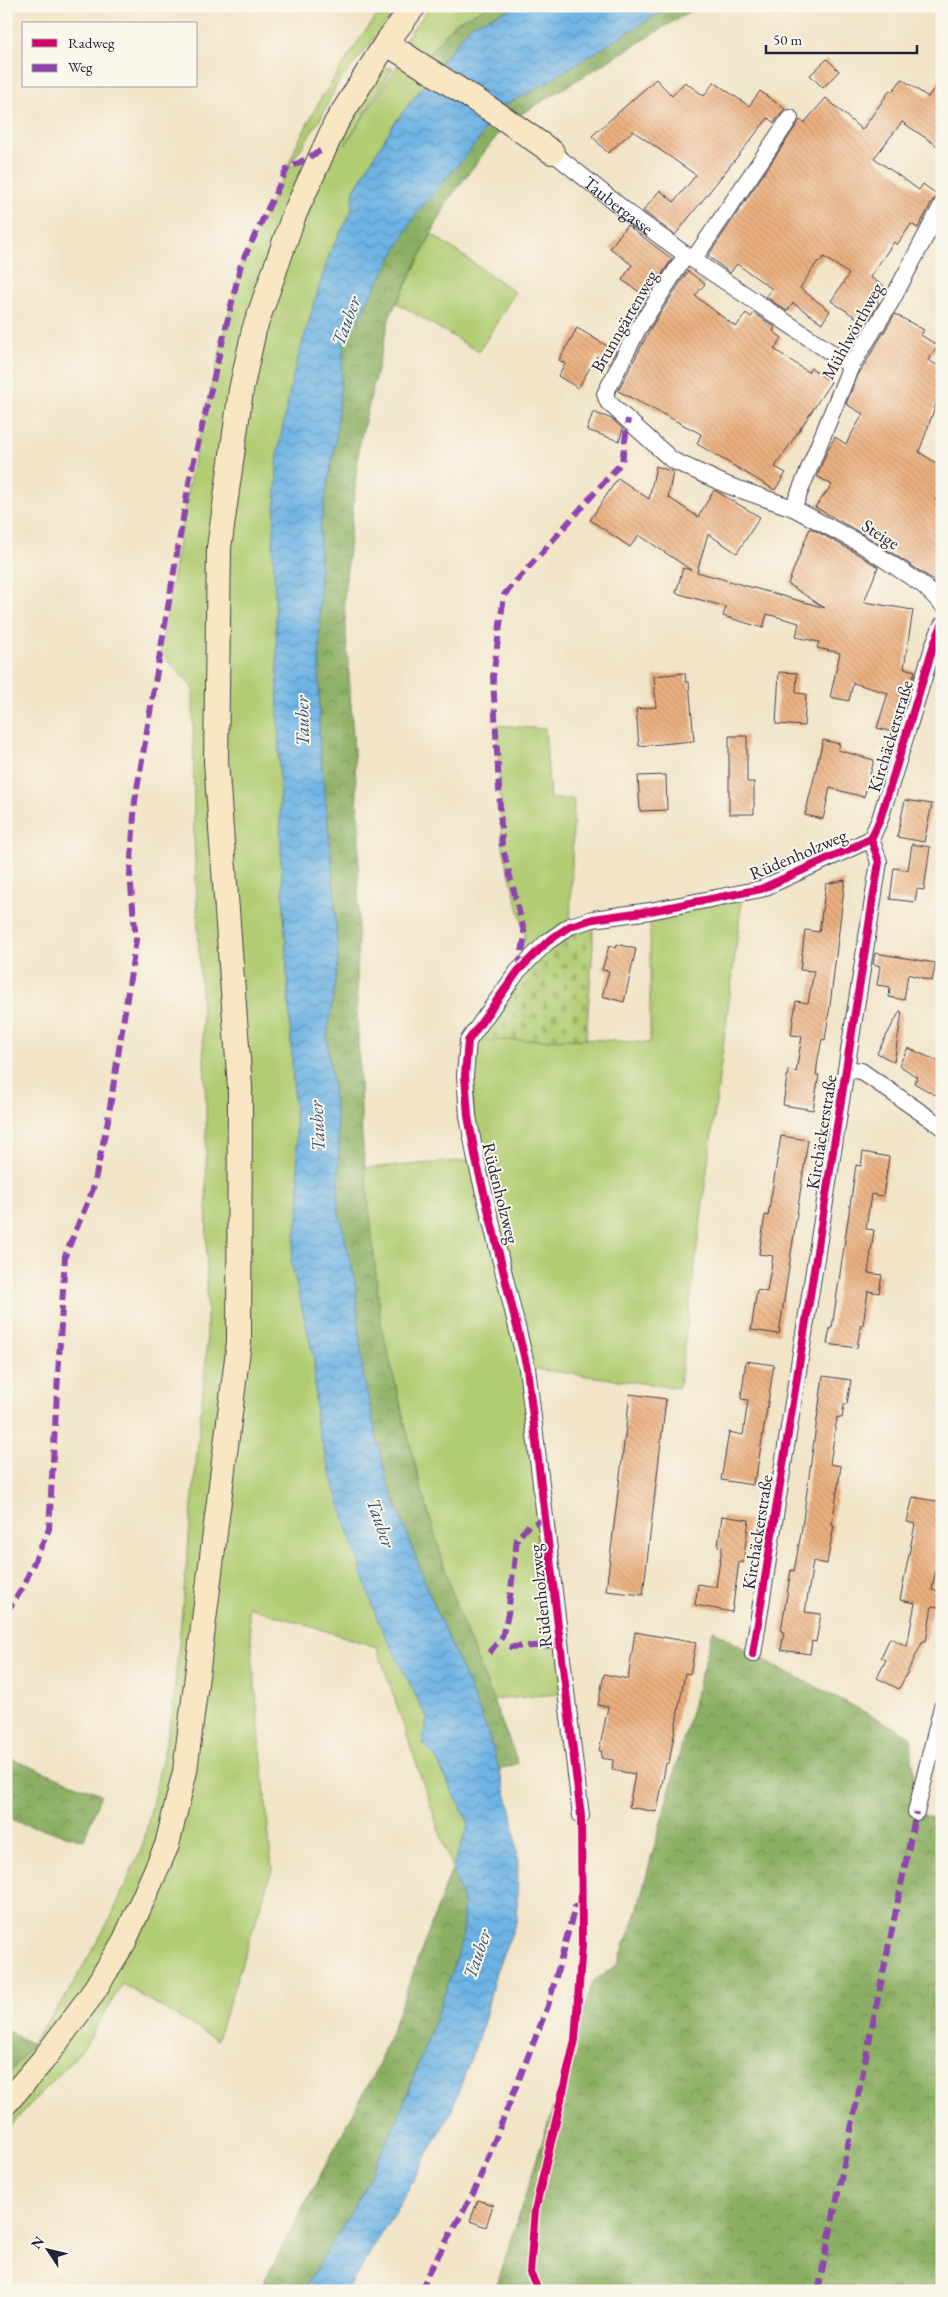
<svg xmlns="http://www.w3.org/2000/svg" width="948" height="2297" font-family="'EB Garamond',serif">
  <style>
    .green { fill: #b1cc72; stroke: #6a7756 }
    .forest { fill: url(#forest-crowns); stroke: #576950 }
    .cemetery { fill: url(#cemetery-stones); stroke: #6a7756 }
    .water { fill: url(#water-waves); stroke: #486a90 }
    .building { fill: url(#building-back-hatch) }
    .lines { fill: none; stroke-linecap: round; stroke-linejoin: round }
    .street-casing { stroke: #413f50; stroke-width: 18 }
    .secondary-casing { stroke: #413f50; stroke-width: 26 }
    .street { stroke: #fff; stroke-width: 16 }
    .secondary { stroke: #f9e7c3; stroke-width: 24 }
    .quiet { stroke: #8e44ad; stroke-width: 6; stroke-dasharray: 12 6; stroke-linecap: butt }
    .cycleway-casing { stroke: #fbf7ec; stroke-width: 11 }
    .cycleway { stroke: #d6006c; stroke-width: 8 }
    .labels { text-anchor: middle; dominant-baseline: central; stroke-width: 4; stroke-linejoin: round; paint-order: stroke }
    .street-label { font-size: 18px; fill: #22223b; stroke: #fbf7ec }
    .water-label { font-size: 19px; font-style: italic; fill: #3c5576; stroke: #fbf7ec }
  </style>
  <defs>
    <pattern id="forest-crowns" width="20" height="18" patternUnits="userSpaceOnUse" patternTransform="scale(1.25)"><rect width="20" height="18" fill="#8cb064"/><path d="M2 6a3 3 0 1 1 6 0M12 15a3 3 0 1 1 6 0" fill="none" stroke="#728f54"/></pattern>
    <pattern id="cemetery-stones" width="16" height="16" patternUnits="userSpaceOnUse" patternTransform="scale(1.25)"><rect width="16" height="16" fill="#b1cc72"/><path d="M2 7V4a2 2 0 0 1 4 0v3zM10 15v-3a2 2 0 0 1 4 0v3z" fill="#98af64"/></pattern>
    <pattern id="water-waves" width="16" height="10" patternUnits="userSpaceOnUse" patternTransform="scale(1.25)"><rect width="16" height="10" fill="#6db3e4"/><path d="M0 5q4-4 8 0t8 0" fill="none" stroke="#5991ba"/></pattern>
    <pattern id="building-back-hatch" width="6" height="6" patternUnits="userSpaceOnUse" patternTransform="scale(1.25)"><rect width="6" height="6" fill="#eaaf7e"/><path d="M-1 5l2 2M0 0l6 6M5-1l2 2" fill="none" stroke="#c8966e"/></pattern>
  </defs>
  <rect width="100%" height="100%" fill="#fbf7ec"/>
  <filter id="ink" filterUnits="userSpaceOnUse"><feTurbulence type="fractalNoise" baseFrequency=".02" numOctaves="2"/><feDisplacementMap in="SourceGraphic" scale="10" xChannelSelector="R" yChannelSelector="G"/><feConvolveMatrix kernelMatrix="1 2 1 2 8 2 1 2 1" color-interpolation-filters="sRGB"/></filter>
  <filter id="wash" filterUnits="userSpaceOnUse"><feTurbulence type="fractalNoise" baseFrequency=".0096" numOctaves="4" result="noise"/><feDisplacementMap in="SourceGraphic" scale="20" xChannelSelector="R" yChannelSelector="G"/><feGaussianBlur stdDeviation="1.12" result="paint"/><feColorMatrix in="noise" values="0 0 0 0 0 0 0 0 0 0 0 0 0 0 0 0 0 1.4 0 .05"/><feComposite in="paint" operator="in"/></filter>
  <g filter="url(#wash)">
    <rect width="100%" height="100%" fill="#f1e4c7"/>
    <!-- green -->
    <path class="green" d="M385 6H398L372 42 338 83 321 118 288 168 324 149 382 68H393L345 145 399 64 426 82 393 125 354 190 351 213 330 252 277 654 281 857 300 1206 291 1261 314 1359 316 1423 414 1692 427 1718 423 1743 435 1757 469 1824 452 1869 377 1647 248 1607 272 1870 217 2040 122 1984 84 2048 6 2130V2085L12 2070 68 1993 111 1917 143 1845 172 1715 207 1348 206 1104 194 840 193 688 160 653 190 477 241 264 287 169 297 144 320 100 363 34Z
      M431 6H489L455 23 425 58 407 43 406 38Z
      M432 234 515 292 479 352 397 303Z
      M497 725 545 729 550 799H574L570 926 518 971 525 935 502 845Z
      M743 893 679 1388 528 1368 566 1693 493 1700 457 1609 419 1481 381 1324 365 1168 476 1160 468 1041 586 1039 650 1043V911Z"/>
    <!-- forest -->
    <path class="forest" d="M489 6H519L471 25 438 66 425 58 455 23Z
      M671 6H699L518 116 502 106 527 94Z
      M492 122 502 129 449 199 390 316 359 446 344 600 359 827 357 1013 362 1136 381 1324 419 1481 457 1609 518 1763 499 1770 486 1727 429 1593 386 1478 363 1375 355 1281 338 1208 339 1144 327 1038 338 960 332 865 319 738 320 527 336 439 344 343 414 217Z
      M713 1630 753 1654 911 1736 916 1812 942 1822V2291H495L593 1981 617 1965 635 1918Z
      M6 1757 101 1794 84 1840 6 1819Z
      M452 1869 463 1901V1939L445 1993 402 2108 361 2196 303 2291H259L378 2066Z
      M6 2030 32 2044 12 2070 6 2067Z"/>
    <!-- cemetery -->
    <path class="cemetery" d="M593 919V946L586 1039 468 1041 518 971Z"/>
    <!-- water -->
    <path class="water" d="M519 6H671L527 94 502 106 473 147 414 217 344 344 336 439 320 527 319 738 332 865 338 960 327 1038 339 1144 338 1208 355 1281 363 1375 386 1478 429 1593 486 1727 512 1813 518 1859 517 1920 496 1972 483 2025 451 2112 404 2197 347 2291H303L361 2196 402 2108 445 1993 463 1939V1901L452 1869 469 1824 435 1757 423 1743 427 1718 377 1619 336 1492 316 1423 314 1359 291 1261 300 1206 281 857 277 654 273 548 278 451 293 375 315 300 330 252 351 213 354 190 393 125 471 25Z"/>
    <g id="blocks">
      <!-- building -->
      <path class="building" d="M827 59 839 71 823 88 810 75Z
        M942 77V149L902 122 874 158 919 190 923 184 939 196 933 200 918 228 911 224 897 245 894 242 870 277 885 287 876 301 879 303 866 324 831 301 849 274 824 257 820 262 818 261 800 288 830 311 822 323 793 303 787 311 766 297 772 289 737 264 730 273 708 256 800 120 804 123 826 98 862 130 890 90 892 92 902 79 928 97Z
        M656 79 672 96 685 82 704 96 714 82 749 106 760 91 785 109 774 123 768 118 675 235 643 211 660 190 674 202 696 175 633 131 608 153 592 136Z
        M627 225 672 259 647 297 622 280 632 265 610 248Z
        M942 227V244L935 240Z
        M688 271 705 284 695 296 736 327 746 313 751 317 754 313 775 327 773 331 782 338 774 349 808 372 811 368 831 382 775 467 786 473 775 490 697 444 701 434 618 391 650 329Z
        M895 314 924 330 921 335 938 346 928 360 942 368V388L919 452 942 467V489L935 500 942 504V588L929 577 866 536 815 507 832 485 817 476 828 449 835 437 846 444 863 414 846 404 858 375Z
        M577 328 616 351 609 364 597 356 578 388 558 376 565 364 559 360Z
        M593 412 612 419 623 429 619 441 587 430Z
        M656 466 673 472 668 497 698 517 714 490 760 517 737 553 708 534 697 572 825 608 788 584 810 528 856 553 878 567 864 602 913 610 904 668 915 671 896 733 877 728 888 693 853 683 849 701 830 697 840 653 817 648 819 642 796 637 799 623 767 614 763 628 723 616 726 607 676 593 683 568 691 570 639 535 630 547 590 520 618 478 649 499Z
        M779 672 797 673 796 693 806 694 804 726 776 724Z
        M685 673 686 682H689L694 741 639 746 636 709 656 707 654 676Z
        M729 736H747V782H754V814H729Z
        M823 740 840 744 838 750 874 760 864 797 830 788 823 819 805 815Z
        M666 775 667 810 640 811 638 776Z
        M905 800 932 804 924 842 897 837Z
        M912 844 930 847 924 890 917 889 915 902 890 899 894 868 908 870Z
        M845 880 830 1006 825 1040 822 1039 818 1059 816 1075H819L813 1110 783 1105 788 1070 796 1072 802 1036 791 1035 796 1001 808 1003 814 971 800 970 805 930 819 932 826 884Z
        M617 944 636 949 624 1002 602 996 609 971 602 970 609 946 616 948Z
        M875 953 936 963 932 981 908 974 904 1000 889 997 890 987 877 985 880 966 873 964Z
        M900 1011 902 1012 894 1062 877 1053Z
        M908 1048 942 1063V1084L935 1095 914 1083 917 1077 899 1065Z
        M781 1136 808 1140 779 1334 751 1330 757 1290 767 1292 773 1256 759 1254 765 1215 768 1216Z
        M863 1152 889 1157 883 1196 871 1194 866 1229 874 1230 868 1273 882 1275 879 1293 868 1291 863 1325H861L857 1348 827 1344 830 1328H832L856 1165 861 1166Z
        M746 1361 774 1365 756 1477H754L753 1485 721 1480 729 1432 743 1435 748 1400 741 1399Z
        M823 1376 851 1380 847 1404H844L842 1418 837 1417 830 1464 841 1466 832 1525H834L827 1564 813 1561 809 1588 805 1612 821 1614 816 1642 812 1641 810 1654 781 1650 784 1632 781 1631 791 1570 794 1571 801 1534Z
        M630 1394 666 1399 643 1595 606 1591Z
        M913 1497 942 1502V1536L932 1590 942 1592V1594L939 1607 932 1606 926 1641H923L899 1689 877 1678 886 1660 881 1657 890 1638 907 1646 915 1603 900 1600 915 1524 907 1522Z
        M722 1516 749 1520 743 1563 739 1562 732 1612 695 1605 698 1584 716 1587 722 1547 718 1546Z
        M635 1632 696 1643 690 1674 685 1673 669 1763H666L657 1812 629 1807 635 1774 612 1770 613 1760 601 1758 602 1751H599L608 1707 598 1705 604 1674 628 1679Z
        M478 2200 493 2205 486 2227 470 2221Z"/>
    </g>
  </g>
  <g filter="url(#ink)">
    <use href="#blocks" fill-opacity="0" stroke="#413f50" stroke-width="1"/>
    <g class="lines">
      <!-- street casing -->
      <g class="street-casing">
        <g id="street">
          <path id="s1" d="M552 152 631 215 686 255 851 366"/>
          <path d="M686 255 638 329 605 394 608 402 672 460 727 485 793 508 861 544 923 585 942 604"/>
          <path d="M693 260 790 118"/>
          <path d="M793 508 851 366 892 300 942 205"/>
          <path d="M846 1069 861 1071 942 1127"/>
          <path d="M753 1654 879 862 871 839 880 819 934 644 942 625"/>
          <path d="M916 1812 942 1707"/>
          <path d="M581 1816 527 1368 476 1160 468 1116 465 1075 468 1041 518 971 547 942 570 926 593 919 650 911 761 889 871 839"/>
        </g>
      </g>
      <!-- secondary casing -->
      <g class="secondary-casing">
        <path id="secondary" d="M386 43 499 115 552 152
          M6 2103 43 2060 90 1997 124 1942 167 1845 185 1771 239 1342 240 1087 216 761 219 548 241 390 254 330 294 215 336 123 386 43 414 6"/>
      </g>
      <!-- street -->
      <use href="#street" class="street"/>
      <!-- secondary -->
      <use href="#secondary" class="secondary"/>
      <!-- quiet -->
      <path class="quiet" d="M6 10 9 6
        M519 969 525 935 502 845 493 677 504 595 622 462 628 419
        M6 1613 22 1589 49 1529 65 1256 93 1189 108 1120 136 940 130 875 135 801 190 477 241 264 287 169 324 149
        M509 1647 560 1645
        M489 1653 502 1637 508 1614 517 1539 529 1525 546 1519
        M421 2291 429 2272 475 2190 548 2006 575 1907 582 1903
        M818 2291 916 1812"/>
      <!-- cycleway casing -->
      <g class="cycleway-casing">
        <path id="cycleway" d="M753 1654 879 862 871 839 880 819 934 644 942 625
          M539 2291 530 2273 535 2210 575 2040 582 1944 581 1816 527 1368 476 1160 468 1116 465 1075 468 1041 518 971 547 942 570 926 593 919 650 911 761 889 871 839"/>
      </g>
      <!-- cycleway -->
      <use href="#cycleway" class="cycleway"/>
    </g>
  </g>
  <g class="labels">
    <!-- street labels -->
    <g class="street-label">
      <text stroke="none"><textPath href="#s1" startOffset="85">Taubergasse</textPath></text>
      <text transform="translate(624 321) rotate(-60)">Brunngärtenweg</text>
      <text transform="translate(852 331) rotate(-61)">Mühlwörthweg</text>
      <text transform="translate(881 534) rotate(32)">Steige</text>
      <text transform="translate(890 736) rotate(-73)">Kirchäckerstraße</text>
      <text transform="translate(798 854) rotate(-23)">Rüdenholzweg</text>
      <text transform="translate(821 1132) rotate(-81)">Kirchäckerstraße</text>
      <text transform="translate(501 1193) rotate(76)">Rüdenholzweg</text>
      <text transform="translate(757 1532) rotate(-81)">Kirchäckerstraße</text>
      <text transform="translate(540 1596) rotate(-96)">Rüdenholzweg</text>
    </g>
    <!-- water labels -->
    <g class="water-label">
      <text transform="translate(346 321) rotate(-69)">Tauber</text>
      <text transform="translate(302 721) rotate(-91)">Tauber</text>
      <text transform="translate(317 1126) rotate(-93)">Tauber</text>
      <text transform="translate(381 1523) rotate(71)">Tauber</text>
      <text transform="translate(477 1954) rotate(-71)">Tauber</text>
    </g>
  </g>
  <!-- margin -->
  <rect width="948" height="2297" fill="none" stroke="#fbf7ec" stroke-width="25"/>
  <!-- legend -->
  <rect x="22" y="22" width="175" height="65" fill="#fbf7ec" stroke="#a4a2a5"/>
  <rect x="32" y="39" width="25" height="8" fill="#d6006c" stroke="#a4a2a5"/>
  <text x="68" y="48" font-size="15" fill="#22223b">Radweg</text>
  <rect x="32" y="64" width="25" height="8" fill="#8e44ad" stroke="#a4a2a5"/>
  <text x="68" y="72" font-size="15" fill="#22223b">Weg</text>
  <!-- north arrow -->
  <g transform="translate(48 2250) rotate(305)" stroke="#fbf7ec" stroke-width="4" paint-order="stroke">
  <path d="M0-4L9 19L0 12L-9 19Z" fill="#22223b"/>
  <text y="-8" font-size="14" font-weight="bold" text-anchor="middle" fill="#22223b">N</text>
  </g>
  <!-- scale -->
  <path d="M766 45v8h151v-8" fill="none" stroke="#22223b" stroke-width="2.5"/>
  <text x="773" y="45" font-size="15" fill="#22223b" stroke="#fbf7ec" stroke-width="4" paint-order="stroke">50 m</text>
</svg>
